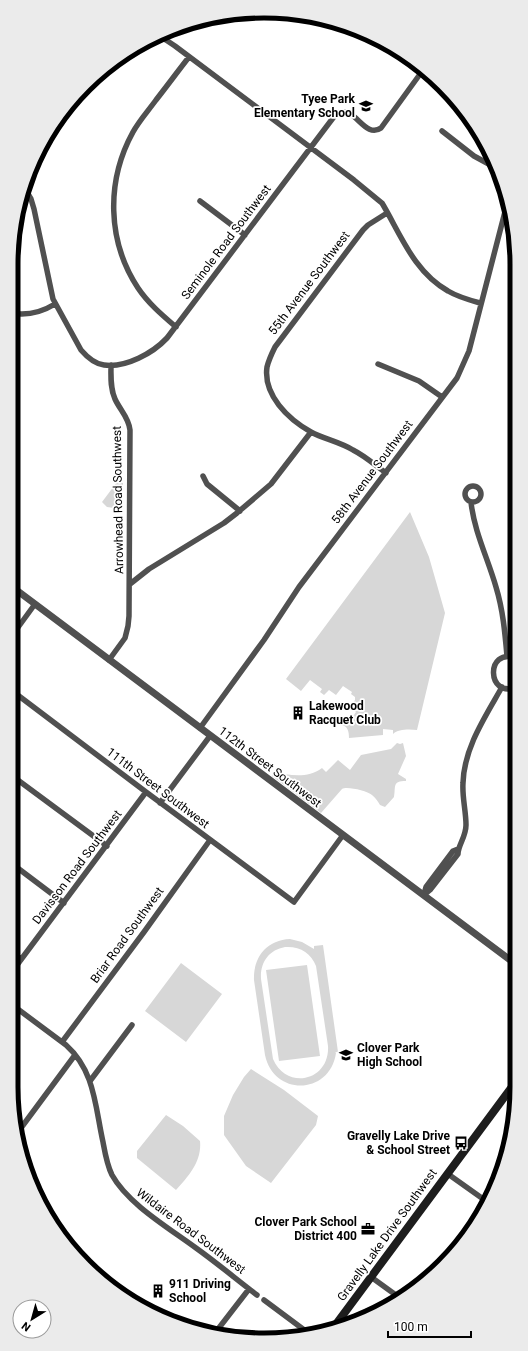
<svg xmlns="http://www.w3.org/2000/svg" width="528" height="1351" font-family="Roboto,sans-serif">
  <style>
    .green { fill: #d7d7d7; fill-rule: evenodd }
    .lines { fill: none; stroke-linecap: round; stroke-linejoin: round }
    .stream { stroke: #9e9e9e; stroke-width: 1.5 }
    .minor { stroke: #505050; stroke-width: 5.5 }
    .tertiary { stroke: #505050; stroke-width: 7 }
    .secondary { stroke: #1d1d1d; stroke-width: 8 }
    .labels { text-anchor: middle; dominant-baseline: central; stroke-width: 3.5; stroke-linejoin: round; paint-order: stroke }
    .poi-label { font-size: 12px; font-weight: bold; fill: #000; stroke: #fff; text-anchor: end }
    .street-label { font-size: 12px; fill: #000; stroke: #fff }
    .rim { fill: none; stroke: #000; stroke-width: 5 }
  </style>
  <rect width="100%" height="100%" fill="#fff"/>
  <!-- green -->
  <path class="green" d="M117 482 123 483 122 509 107 507 102 502Z
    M410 512 429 557 445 613 417 730C409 729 398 729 393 734V730L383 729V735L349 738C349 732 348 725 340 725L339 721 341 719 348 724 356 712 350 707 355 700V697L351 694 352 692 343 686 336 695 329 690 324 695 320 692 322 689 310 680 301 691 286 679Z
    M397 743 400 744 403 743 406 756 398 774 406 779V781C392 781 396 786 394 797L385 807 380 805C378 802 376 798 372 795 367 791 347 786 342 789L321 813 272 776V773L273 772C290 775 307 779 322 768L326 772 338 760 350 770 361 755 391 749Z
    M290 939 302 942 314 949V946L323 945 338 1052 336 1053C330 1095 274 1097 265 1055L254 980C253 957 267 940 290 939ZM285 947C300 946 311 953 316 966L328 1046C330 1081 287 1091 273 1059L261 979C260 962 269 950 285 947Z
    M181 963 222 994 186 1042 145 1011Z
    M307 965 320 1056 279 1061 266 970Z
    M251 1069 284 1090 318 1116 316 1125 271 1183 246 1166 224 1135V1116L233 1095 244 1077Z
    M166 1115 183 1126 200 1141C202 1161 189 1176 176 1190L137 1158V1151Z"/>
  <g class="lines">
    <!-- stream -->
    <path class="stream" d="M515 382C509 419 508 448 515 485"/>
    <!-- minor -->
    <path class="minor" d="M157 36 166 40 175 46 354 180 382 203C401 235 414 272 448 291 458 297 469 300 480 303
      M442 131 474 156 496 168
      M24 187 31 199 34 209 53 299 81 350C87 357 95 364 104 365 126 368 153 353 167 338L336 114C354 102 364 140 381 128L423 70
      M200 201 245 235
      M11 313C27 316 42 312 55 304
      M176 327C162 315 148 303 138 288 107 241 106 181 133 132 139 121 148 111 156 100 167 86 178 71 189 57
      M378 364 419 381 442 397
      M386 473C375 465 365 456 353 450 340 442 324 439 311 432 288 419 263 395 267 367 269 359 272 353 275 347L363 230 368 225 387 213
      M203 476 207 484 240 511
      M465 494a8 8 0 1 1 16 0a8 8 0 1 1-16 0Z
      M471 502C474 531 488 559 496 587 503 610 505 633 507 656
      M130 584 149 569 224 523 237 513 271 484 311 432
      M11 637 35 604
      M516 658C485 647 487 699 516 687
      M109 660 125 638 128 626 129 616 130 430C129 418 120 410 115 399 110 388 111 376 111 365
      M11 690 146 792 294 902 343 835
      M200 728 264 640 299 587 457 378 469 351 507 204
      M11 775 107 846
      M160 803 210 736
      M11 863 64 903
      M424 894 426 887 453 851 458 849
      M424 895 430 890 458 854C458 845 466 837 466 825 466 811 462 797 463 783 464 748 485 717 502 687
      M11 952 21 959
      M11 973 146 792
      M11 1004 66 1045C95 1071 95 1106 103 1142 105 1153 107 1165 112 1175 128 1204 169 1228 196 1248 217 1263 236 1279 257 1295
      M62 1042 144 932 210 840
      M90 1081 132 1025
      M18 1132 75 1055
      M448 1174 486 1201
      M371 1277 400 1298
      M264 1300 311 1335
      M215 1333 249 1289"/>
    <!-- tertiary -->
    <path class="tertiary" d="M11 586 517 965"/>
    <!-- secondary -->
    <path class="secondary" d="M334 1327 517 1080"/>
  </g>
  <!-- icons -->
  <defs>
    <g id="school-bare" transform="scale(1.08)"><path d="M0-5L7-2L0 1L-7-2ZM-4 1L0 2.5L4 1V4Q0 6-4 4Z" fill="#000" stroke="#fff" stroke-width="2.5" paint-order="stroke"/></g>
    <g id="building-bare" transform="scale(1.08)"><path d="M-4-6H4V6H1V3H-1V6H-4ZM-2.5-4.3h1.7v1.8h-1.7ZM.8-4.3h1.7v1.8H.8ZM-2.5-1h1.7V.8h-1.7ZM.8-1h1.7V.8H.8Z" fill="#000" stroke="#fff" stroke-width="2.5" paint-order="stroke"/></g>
    <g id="bus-bare" transform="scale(1.08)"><path d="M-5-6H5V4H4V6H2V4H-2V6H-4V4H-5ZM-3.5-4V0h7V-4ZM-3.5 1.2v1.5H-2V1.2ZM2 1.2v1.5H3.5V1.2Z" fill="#000" stroke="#fff" stroke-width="2.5" paint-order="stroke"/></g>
    <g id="office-bare" transform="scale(1.08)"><path d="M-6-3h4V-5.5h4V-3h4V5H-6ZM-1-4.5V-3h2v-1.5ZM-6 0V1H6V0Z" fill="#000" stroke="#fff" stroke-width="2.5" paint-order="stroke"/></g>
  </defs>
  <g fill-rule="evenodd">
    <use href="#school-bare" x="366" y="106"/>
    <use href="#building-bare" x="298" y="713"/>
    <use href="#school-bare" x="346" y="1055"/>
    <use href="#bus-bare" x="461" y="1143"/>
    <use href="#office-bare" x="368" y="1229"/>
    <use href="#building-bare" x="158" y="1291"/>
  </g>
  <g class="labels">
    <!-- poi labels -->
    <g class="poi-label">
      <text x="355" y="99">Tyee Park<tspan x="355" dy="14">Elementary School</tspan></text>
      <text x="309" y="706" text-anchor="start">Lakewood<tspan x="309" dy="14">Racquet Club</tspan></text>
      <text x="357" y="1048" text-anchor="start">Clover Park<tspan x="357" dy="14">High School</tspan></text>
      <text x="450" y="1136">Gravelly Lake Drive<tspan x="450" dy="14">&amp; School Street</tspan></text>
      <text x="357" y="1222">Clover Park School<tspan x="357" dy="14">District 400</tspan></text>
      <text x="169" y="1284" text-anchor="start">911 Driving<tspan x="169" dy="14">School</tspan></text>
    </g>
    <!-- street labels -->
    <g class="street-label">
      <text transform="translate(226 242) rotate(-53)">Seminole Road Southwest</text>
      <text transform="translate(309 283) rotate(-53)">55th Avenue Southwest</text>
      <text transform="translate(372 472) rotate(-53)">58th Avenue Southwest</text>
      <text transform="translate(118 500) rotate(-91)">Arrowhead Road Southwest</text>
      <text transform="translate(270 767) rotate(37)">112th Street Southwest</text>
      <text transform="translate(158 788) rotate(37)">111th Street Southwest</text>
      <text transform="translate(77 867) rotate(-53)">Davisson Road Southwest</text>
      <text transform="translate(127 935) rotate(-54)">Briar Road Southwest</text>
      <text transform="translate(191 1231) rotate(37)">Wildaire Road Southwest</text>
      <text transform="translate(387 1235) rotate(-54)">Gravelly Lake Drive Southwest</text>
    </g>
  </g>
  <!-- crop -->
  <path d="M0 0H528V1351H0ZM264 18H264A246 246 0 0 1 510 264V1087A246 246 0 0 1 264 1333H264A246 246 0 0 1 18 1087V264A246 246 0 0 1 264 18Z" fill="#ebebeb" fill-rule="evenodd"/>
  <path class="rim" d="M264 18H264A246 246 0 0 1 510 264V1087A246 246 0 0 1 264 1333H264A246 246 0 0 1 18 1087V264A246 246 0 0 1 264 18Z"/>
  <!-- north arrow -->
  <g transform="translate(32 1319) rotate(217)"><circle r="19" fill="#ffffff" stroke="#999999"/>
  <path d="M0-3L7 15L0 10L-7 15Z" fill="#000000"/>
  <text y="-6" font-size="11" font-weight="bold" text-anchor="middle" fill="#000000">N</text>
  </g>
  <!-- scale -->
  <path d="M388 1331v6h83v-6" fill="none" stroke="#000000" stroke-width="2"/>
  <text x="394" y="1331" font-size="12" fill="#000000" stroke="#ffffff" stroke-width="3" paint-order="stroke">100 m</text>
</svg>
